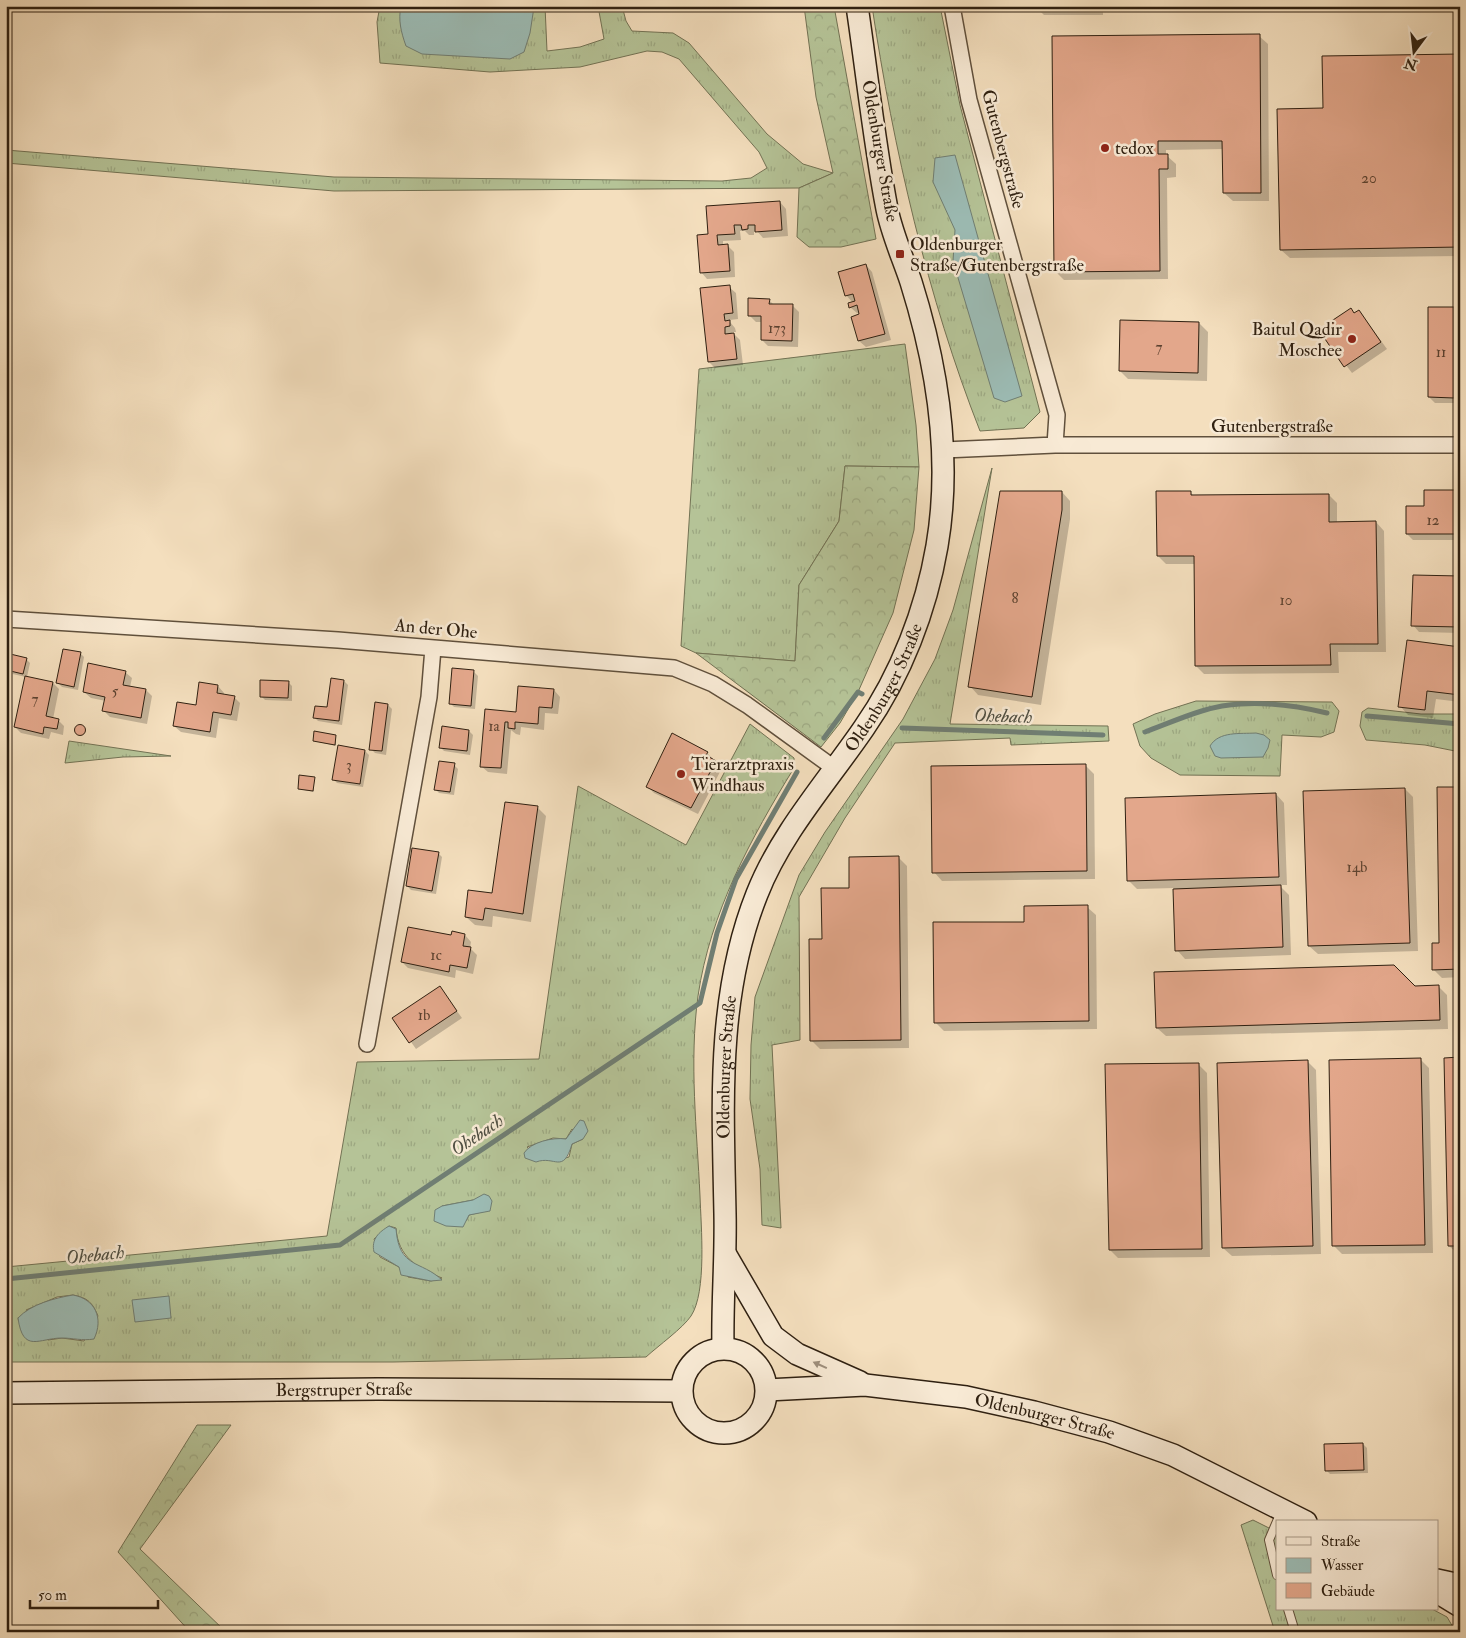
<svg xmlns="http://www.w3.org/2000/svg" width="1466" height="1638" font-family="'IM FELL Double Pica',serif">
  <style>
    .grass { fill: url(#grass-tufts); stroke: #727254; fill-rule: evenodd }
    .forest { fill: url(#forest-crowns); stroke: #727254 }
    .water { fill: #9cbcb5; stroke: #707e73 }
    .shadow { fill: #0003 }
    .lines { fill: none; stroke-linecap: round; stroke-linejoin: round }
    .stream { stroke: #707e73; stroke-width: 5 }
    .building { fill: #e3a78b; stroke: #2f2011 }
    .lane-casing { stroke: #60503c; stroke-width: 10 }
    .street-casing { stroke: #60503c; stroke-width: 18 }
    .secondary-casing { stroke: #2f2011; stroke-width: 24 }
    .lane { stroke: #f8ead5; stroke-width: 8 }
    .street { stroke: #f8ead5; stroke-width: 15 }
    .secondary { stroke: #f8ead5; stroke-width: 21 }
    .oneway { fill: #9e8f7d }
    .poi-dot { fill: #8f2418; stroke: #f8ead5; stroke-width: 2 }
    .labels { text-anchor: middle; dominant-baseline: central; stroke-width: 5; stroke-linejoin: round; paint-order: stroke }
    .number-label { font-size: 15px; fill: #5c4230 }
    .poi-label { font-size: 18px; fill: #2f2011; stroke: #f8ead5; text-anchor: start }
    .street-label { font-size: 18px; fill: #2f2011; stroke: #f8ead5 }
    .water-label { font-size: 19px; font-style: italic; fill: #504f42; stroke: #f8ead5 }
  </style>
  <defs>
    <pattern id="grass-tufts" width="24" height="20" patternUnits="userSpaceOnUse" patternTransform="scale(1.25)"><rect width="24" height="20" fill="#b5c397"/><path d="M3 7l-1-3M5 7V3M7 7l1-3M15 17l-1-3M17 17v-4M19 17l1-3" fill="none" stroke="#9ca781"/></pattern>
    <pattern id="forest-crowns" width="20" height="18" patternUnits="userSpaceOnUse" patternTransform="scale(1.25)"><rect width="20" height="18" fill="#b5c397"/><path d="M2 6a3 3 0 1 1 6 0M12 15a3 3 0 1 1 6 0" fill="none" stroke="#9ca781"/></pattern>
  </defs>
  <rect width="100%" height="100%" fill="#f4dfbe"/>
  <filter id="stains"><feTurbulence type="fractalNoise" baseFrequency=".004" numOctaves="4"/><feColorMatrix values="0 0 0 0 .2 0 0 0 0 .09 0 0 0 0 .02 0 0 0 .5 -.17"/></filter>
  <radialGradient id="worn" r=".72"><stop offset=".6" stop-color="#630" stop-opacity="0"/><stop offset="1" stop-color="#630" stop-opacity=".3"/></radialGradient>
  <!-- grass -->
  <path class="grass" d="M380 6H545L547 51 580 47 604 39 598 6H622L626 21 632 31 673 33 689 43 767 134 803 164 833 173 799 188 334 191 6 163V150L334 177 722 181 751 178 767 168 759 152 679 59 662 52 647 51 580 67 490 72 380 63 377 22Z
    M872 6H940L960 105 1040 412 1024 428 980 431C928 299 893 147 872 6Z
    M905 344 916 425 919 467 845 466 839 521 799 585 795 661 696 653 681 646 699 369Z
    M992 468 950 724 1108 726 1109 741 1011 745 1010 738 895 743 845 818 799 897 800 1040 772 1045 781 1228 762 1225 760 1169 750 1099 751 1045 755 997 799 875 825 832 903 719 935 659 953 610Z
    M1196 701 1332 702 1339 711 1334 732 1321 737 1282 735 1280 776 1180 775 1151 758 1140 746 1133 724 1155 714Z
    M1368 708 1421 714H1460V752L1425 745 1366 740 1360 726 1362 712Z
    M750 724 794 758V768C751 838 710 913 698 996 689 1062 697 1131 700 1196 701 1226 707 1292 691 1316 683 1328 658 1346 646 1357L393 1362H6V1267L327 1236 357 1062 539 1059 578 786 686 845ZM572 1129 583 1139 572 1144 569 1157C547 1163 544 1162 527 1147L553 1138 566 1139ZM473 1200 490 1210 469 1215 466 1221 442 1206ZM389 1226 396 1228C398 1257 417 1268 442 1278L431 1281 408 1277 399 1267 380 1257 374 1239ZM73 1295C88 1298 92 1302 98 1316L84 1341 62 1338 48 1340 26 1310 57 1297Z
    M69 741 171 756 123 757 65 763Z
    M1253 1520 1277 1532V1609H1432L1447 1617 1456 1632H1275L1241 1525Z"/>
  <!-- forest -->
  <path class="forest" d="M804 6H834L876 239 841 247H809L797 237 799 188 833 173 816 97Z
    M845 466 919 467 914 530 893 613 858 692 840 723 821 747 696 653 795 661 799 585 839 521Z
    M197 1425H231L140 1549 226 1632H190L118 1552Z"/>
  <!-- water -->
  <path class="water" d="M401 6H534V7L530 33 524 52 510 59 422 54 406 46C401 32 398 20 401 6Z
    M955 155 1022 396 1005 402 994 398 953 261 955 230 933 182 935 158Z
    M1256 733 1264 735 1270 740 1268 748 1263 757 1221 758 1215 756 1210 746C1219 731 1240 734 1256 733Z
    M580 1120 584 1121 588 1131 583 1139 572 1144C563 1175 555 1155 536 1162L525 1158 524 1153C531 1142 553 1137 566 1139Z
    M484 1194 489 1196 492 1201 490 1211 469 1215 463 1227 446 1226 434 1221 435 1210 442 1206 473 1200Z
    M389 1226 396 1229C399 1269 421 1260 442 1280L431 1281 401 1275 399 1267 374 1252C371 1239 379 1232 389 1226Z
    M73 1295C95 1299 104 1318 94 1339 82 1341 73 1338 62 1338 39 1338 23 1354 18 1318 31 1304 55 1298 73 1295Z
    M169 1296 171 1318 135 1322 132 1300Z"/>
  <!-- shadow -->
  <path class="shadow" d="M1035 6H1103V15H1044Z
    M1259 36 1268 44 1269 201H1233L1224 193V149L1166 150V155L1176 164V177L1167 178 1168 279 1064 280 1056 272 1053 37Z
    M1460 55V256L1290 258 1281 250 1324 109Z
    M780 202 786 209 788 236 763 238 757 231H754V235H749L745 231H740L741 240 723 241V246H728L734 252 735 277 707 279 701 272 709 235Z
    M866 265 872 272 891 340 866 347 859 341 860 312 857 313 850 307 853 303 846 295Z
    M729 287 736 293 738 319 730 320V322L735 328 736 332H732L740 340 743 365 715 368 709 362Z
    M769 300 774 305 793 306 799 312 798 347 768 346 762 340V322H756L749 315Z
    M1454 309 1460 314V403H1435L1429 397Z
    M1359 311 1387 349 1352 373 1324 336Z
    M1199 323 1208 332 1207 381 1128 379 1120 371Z
    M1460 491V540H1413L1407 534 1425 507Z
    M1062 492 1070 501V519L1041 705 978 695 970 686Z
    M1190 492 1194 496 1329 495 1337 503V523L1376 522 1384 531 1386 652H1338L1339 673 1204 674 1196 666 1195 564H1166L1158 556Z
    M1460 578V633L1419 632 1413 625Z
    M1460 648V702L1436 699 1433 718 1408 715 1400 706Z
    M80 653 84 657 78 690 62 687 58 683Z
    M26 659 30 663 27 677 53 683 59 689 53 719 58 720 64 726 63 735 51 732 49 739 21 733 15 727 26 677 8 673 6 660Z
    M125 672 132 678 130 687 146 690 152 696 147 724 110 717 104 711 106 701 91 698 84 692Z
    M474 672 478 676 475 709 454 707 450 703Z
    M344 681 348 685 342 725 318 721 314 717 328 709Z
    M288 682 292 686V701L265 700 261 696Z
    M200 684 218 686 224 693V695L234 697 240 703 237 721 219 718 216 738 181 732 174 726 197 706Z
    M554 690 560 697 558 714 545 713 544 730 521 727 520 735 516 734 511 730 507 774 488 772 481 766 486 711 517 714Z
    M388 705 392 709 386 755 375 753 371 749Z
    M76.5 731a4.5 4.5 0 1 1 9 0a4.5 4.5 0 1 1-9 0Z
    M469 731 473 735 470 755 444 751 440 747Z
    M336 736V746L314 741Z
    M365 751 369 755 363 787 337 783 333 779Z
    M707 753 722 768 698 814 654 793 647 786Z
    M454 765 458 769 454 795 439 793 435 789Z
    M1085 765 1094 774 1095 879 942 881 934 872Z
    M314 778V792L299 789Z
    M1460 788V977L1442 978 1433 969 1440 945Z
    M1405 789 1413 797 1418 951 1318 954 1309 946Z
    M1276 794 1284 803 1287 885H1279L1289 895 1291 955 1185 959 1177 950 1174 888 1137 889 1129 881Z
    M537 807 546 816 531 922 493 916 492 927 475 925 466 917 493 895Z
    M438 853 442 857 436 894 411 890 407 886Z
    M898 857 907 866 909 1048 820 1049 812 1041 823 940 850 889Z
    M1087 907 1096 915 1097 1029 944 1031 935 1022 1026 923Z
    M465 935 471 942 470 948 477 955 473 974 456 970 455 978 408 968 402 962 452 937Z
    M1438 986 1447 995 1448 1029 1166 1036 1157 1028 1415 987Z
    M440 988 462 1018 416 1049 394 1018Z
    M1460 1058V1254H1458L1449 1246Z
    M1420 1059 1429 1068 1433 1253 1342 1254 1334 1246Z
    M1308 1062 1316 1070 1321 1254 1232 1256 1223 1248Z
    M1198 1064 1207 1073 1210 1257 1118 1258 1110 1250Z
    M1363 1444 1367 1448 1368 1473 1330 1474 1326 1470Z"/>
  <g class="lines">
    <!-- stream -->
    <path class="stream" d="M1367 716 1460 724
      M902 728 1103 735
      M1145 732C1175 721 1208 705 1240 704 1270 702 1298 706 1327 713
      M824 738 858 692 862 694
      M6 1279 340 1245 700 1003 717 933 736 879 797 772"/>
  </g>
  <!-- building -->
  <path class="building" d="M1260 34 1261 193H1223L1222 141H1158V154H1168V169H1159L1160 271 1054 272 1052 36Z
    M1460 54V247L1280 250 1277 109 1323 108 1322 56Z
    M780 201 782 230 755 232V225H748V229L742 230 741 225H734L735 234 717 235 718 245 728 244 730 271 700 273 697 235 708 234 706 206Z
    M866 264 885 334 858 341 851 317 859 314 857 305 849 308 848 303 855 301 853 294 845 296 838 272Z
    M730 285 733 313 724 314 725 321 730 320V326L725 327V334L734 333 737 359 708 362 700 288Z
    M748 298 770 299 769 304H793L792 341 761 340V316H748Z
    M1428 307H1454V398L1428 397Z
    M1351 308 1354 313 1359 310 1381 342 1344 367 1323 336 1331 330 1327 324Z
    M1120 320 1199 322 1198 373 1119 371Z
    M1424 490H1460V534H1406V506H1424Z
    M1000 491H1062V510L1032 697 968 687Z
    M1156 491H1191V495L1329 494V522L1376 521 1378 644H1330L1331 665 1195 666 1194 556H1157Z
    M1413 575 1460 576V627L1411 626Z
    M1407 640 1460 647V695L1427 691 1425 710 1398 707Z
    M63 649 81 652 74 687 56 683Z
    M6 653 27 658 23 674 6 670Z
    M88 663 126 671 123 685 146 689 141 718 102 711 105 697 83 692Z
    M452 668 474 670 471 706 449 704Z
    M25 676 53 682 46 716 59 719 57 729 44 727 43 734 14 727Z
    M331 678 344 680 339 721 313 718 315 706 327 707Z
    M260 680 289 681 288 698 260 697Z
    M199 682 218 685 217 693 235 696 231 715 213 712 210 732 173 726 177 702 196 705Z
    M518 686 554 689 552 708 539 707 538 724 515 722V729L508 728V722H505L501 768 480 767 485 709 516 712Z
    M375 702 388 704 382 751 369 750Z
    M74.5 730a5.5 5.5 0 1 1 11 0a5.5 5.5 0 1 1-11 0Z
    M442 726 469 730 467 751 439 748Z
    M314 731 336 735 335 745 313 741Z
    M672 733 708 752 706 755 716 761 691 808 646 787Z
    M338 745 365 750 360 784 332 780Z
    M439 761 455 763 450 792 434 790Z
    M1086 764 1087 871 932 873 931 766Z
    M299 775 315 777 313 791 298 789Z
    M1437 787H1460V969L1432 970V943H1439Z
    M1405 788 1410 943 1308 946 1303 791Z
    M1276 793 1279 877 1127 881 1125 798Z
    M505 802 538 806 523 914 485 908 483 920 465 917 468 890 492 893Z
    M412 848 439 852 432 891 406 886Z
    M899 856 901 1040 810 1041 809 939H822L821 888H849V857Z
    M1281 885 1283 947 1175 951 1173 889Z
    M1088 905 1089 1021 934 1023 933 922H1024V906Z
    M408 927 451 935 452 931 465 934 463 946 471 947 467 968 450 965 449 972 401 962Z
    M1394 965 1415 986 1439 985 1440 1020 1156 1028 1154 972Z
    M440 986 457 1011 409 1043 392 1018Z
    M1460 1057V1246H1448L1444 1058Z
    M1421 1058 1425 1245 1332 1246 1329 1060Z
    M1308 1060 1313 1246 1222 1248 1217 1063Z
    M1199 1063 1202 1249 1109 1250 1105 1064Z
    M1363 1443 1364 1470 1325 1471 1324 1444Z"/>
  <g class="lines">
    <!-- lane casing -->
    <g class="lane-casing">
      <path id="lane" d="M1277 1575 1269 1540 1281 1512
        M1288 1609 1295 1632"/>
    </g>
    <!-- street casing -->
    <g class="street-casing">
      <path id="street" d="M952 6 969 100 1057 415 1055 445
        M944 450 1055 445H1460
        M6 619 338 640 674 668 713 684 747 705 834 768
        M367 1044 429 697 433 648"/>
    </g>
    <!-- secondary casing -->
    <g class="secondary-casing">
      <g id="secondary">
        <path d="M726 1255 773 1336 797 1354 860 1382"/>
        <path id="s1" d="M723 1348C722 1303 726 1259 725 1214 723 1105 716 997 757 894 781 833 827 782 864 728 901 675 926 610 937 546 952 458 938 368 911 282 903 258 892 234 887 209 874 142 867 73 857 6"/>
        <circle cx="724" cy="1391" r="42"/>
        <path id="s2" d="M767 1390 865 1385 966 1397 1034 1412 1109 1432 1173 1455 1306 1522"/>
        <path id="s3" d="M6 1393 378 1389 681 1391"/>
        <path d="M1437 1580 1460 1585"/>
        <path d="M1437 1592 1460 1606"/>
      </g>
    </g>
    <!-- lane -->
    <use href="#lane" class="lane"/>
    <!-- street -->
    <use href="#street" class="street"/>
    <!-- secondary -->
    <use href="#secondary" class="secondary"/>
  </g>
  <!-- one-way arrows -->
  <defs><path id="oneway-solid" d="M-6-.8H1V-3.2L6.5 0L1 3.2V.8H-6Z" transform="scale(1.25)"/></defs>
  <use class="oneway" href="#oneway-solid" transform="translate(820 1365) rotate(-156)"/>
  <!-- markers -->
  <g class="poi-dot">
    <circle cx="1105" cy="148" r="5"/>
    <rect x="895" y="249" width="10" height="10" rx="2.5"/>
    <circle cx="1352" cy="339" r="5"/>
    <circle cx="681" cy="774" r="5"/>
  </g>
  <g class="labels">
    <!-- number labels -->
    <g class="number-label">
      <text x="1369" y="178">20</text>
      <text x="777" y="328">173</text>
      <text x="1159" y="347">7</text>
      <text x="1441" y="352">11</text>
      <text x="1433" y="520">12</text>
      <text x="1015" y="598">8</text>
      <text x="1286" y="600">10</text>
      <text x="115" y="691">5</text>
      <text x="35" y="699">7</text>
      <text x="494" y="726">1a</text>
      <text x="349" y="765">3</text>
      <text x="1357" y="867">14b</text>
      <text x="436" y="955">1c</text>
      <text x="424" y="1015">1b</text>
    </g>
    <!-- poi labels -->
    <g class="poi-label">
      <text x="1115" y="148">tedox</text>
      <text x="910" y="244">Oldenburger<tspan x="910" dy="21">Straße/Gutenbergstraße</tspan></text>
      <text x="1342" y="329" text-anchor="end">Baitul Qadir<tspan x="1342" dy="21">Moschee</tspan></text>
      <text x="691" y="764">Tierarztpraxis<tspan x="691" dy="21">Windhaus</tspan></text>
    </g>
    <!-- street labels -->
    <g class="street-label">
      <text transform="translate(1003 149) rotate(75)">Gutenbergstraße</text>
      <text transform="translate(880 151) rotate(80)">Oldenburger Straße</text>
      <text x="1272" y="426">Gutenbergstraße</text>
      <text transform="translate(436 629) rotate(5)">An der Ohe</text>
      <text stroke="none"><textPath href="#s1" startOffset="701">Oldenburger Straße</textPath></text>
      <text stroke="none"><textPath href="#s1" startOffset="281">Oldenburger Straße</textPath></text>
      <text stroke="none"><textPath href="#s3" startOffset="338">Bergstruper Straße</textPath></text>
      <text stroke="none"><textPath href="#s2" startOffset="281">Oldenburger Straße</textPath></text>
    </g>
    <!-- water labels -->
    <g class="water-label">
      <text transform="translate(1003 716) rotate(2)">Ohebach</text>
      <text transform="translate(477 1135) rotate(-34)">Ohebach</text>
      <text transform="translate(95 1255) rotate(-6)">Ohebach</text>
    </g>
  </g>
  <!-- margin -->
  <rect width="1466" height="1638" fill="none" stroke="#f4dfbe" stroke-width="25"/>
  <rect x="8" y="8" width="1451" height="1623" fill="none" stroke="#2f2011" stroke-width="2.5"/>
  <rect x="12" y="12" width="1441" height="1613" fill="none" stroke="#2f2011"/>
  <!-- legend -->
  <rect x="1276" y="1520" width="162" height="90" fill="#f8ead5" stroke="#a89987"/>
  <rect x="1286" y="1537" width="25" height="8" fill="#f8ead5" stroke="#a89987"/>
  <text x="1321" y="1546" font-size="15" fill="#2f2011">Straße</text>
  <rect x="1286" y="1558" width="25" height="15" fill="#9cbcb5" stroke="#a89987"/>
  <text x="1321" y="1570" font-size="15" fill="#2f2011">Wasser</text>
  <rect x="1286" y="1583" width="25" height="15" fill="#e3a78b" stroke="#a89987"/>
  <text x="1321" y="1596" font-size="15" fill="#2f2011">Gebäude</text>
  <!-- north arrow -->
  <g transform="translate(1414 52) rotate(195)" stroke="#f8ead5" stroke-width="4" paint-order="stroke">
  <path d="M0-4L9 19L0 12L-9 19Z" fill="#2f2011"/>
  <text y="-8" font-size="14" font-weight="bold" text-anchor="middle" fill="#2f2011">N</text>
  </g>
  <!-- scale -->
  <path d="M30 1600v8h128v-8" fill="none" stroke="#2f2011" stroke-width="2.5"/>
  <text x="38" y="1600" font-size="15" fill="#2f2011" stroke="#f8ead5" stroke-width="4" paint-order="stroke">50 m</text>
  <rect width="100%" height="100%" filter="url(#stains)"/>
  <rect width="100%" height="100%" fill="url(#worn)"/>
</svg>
